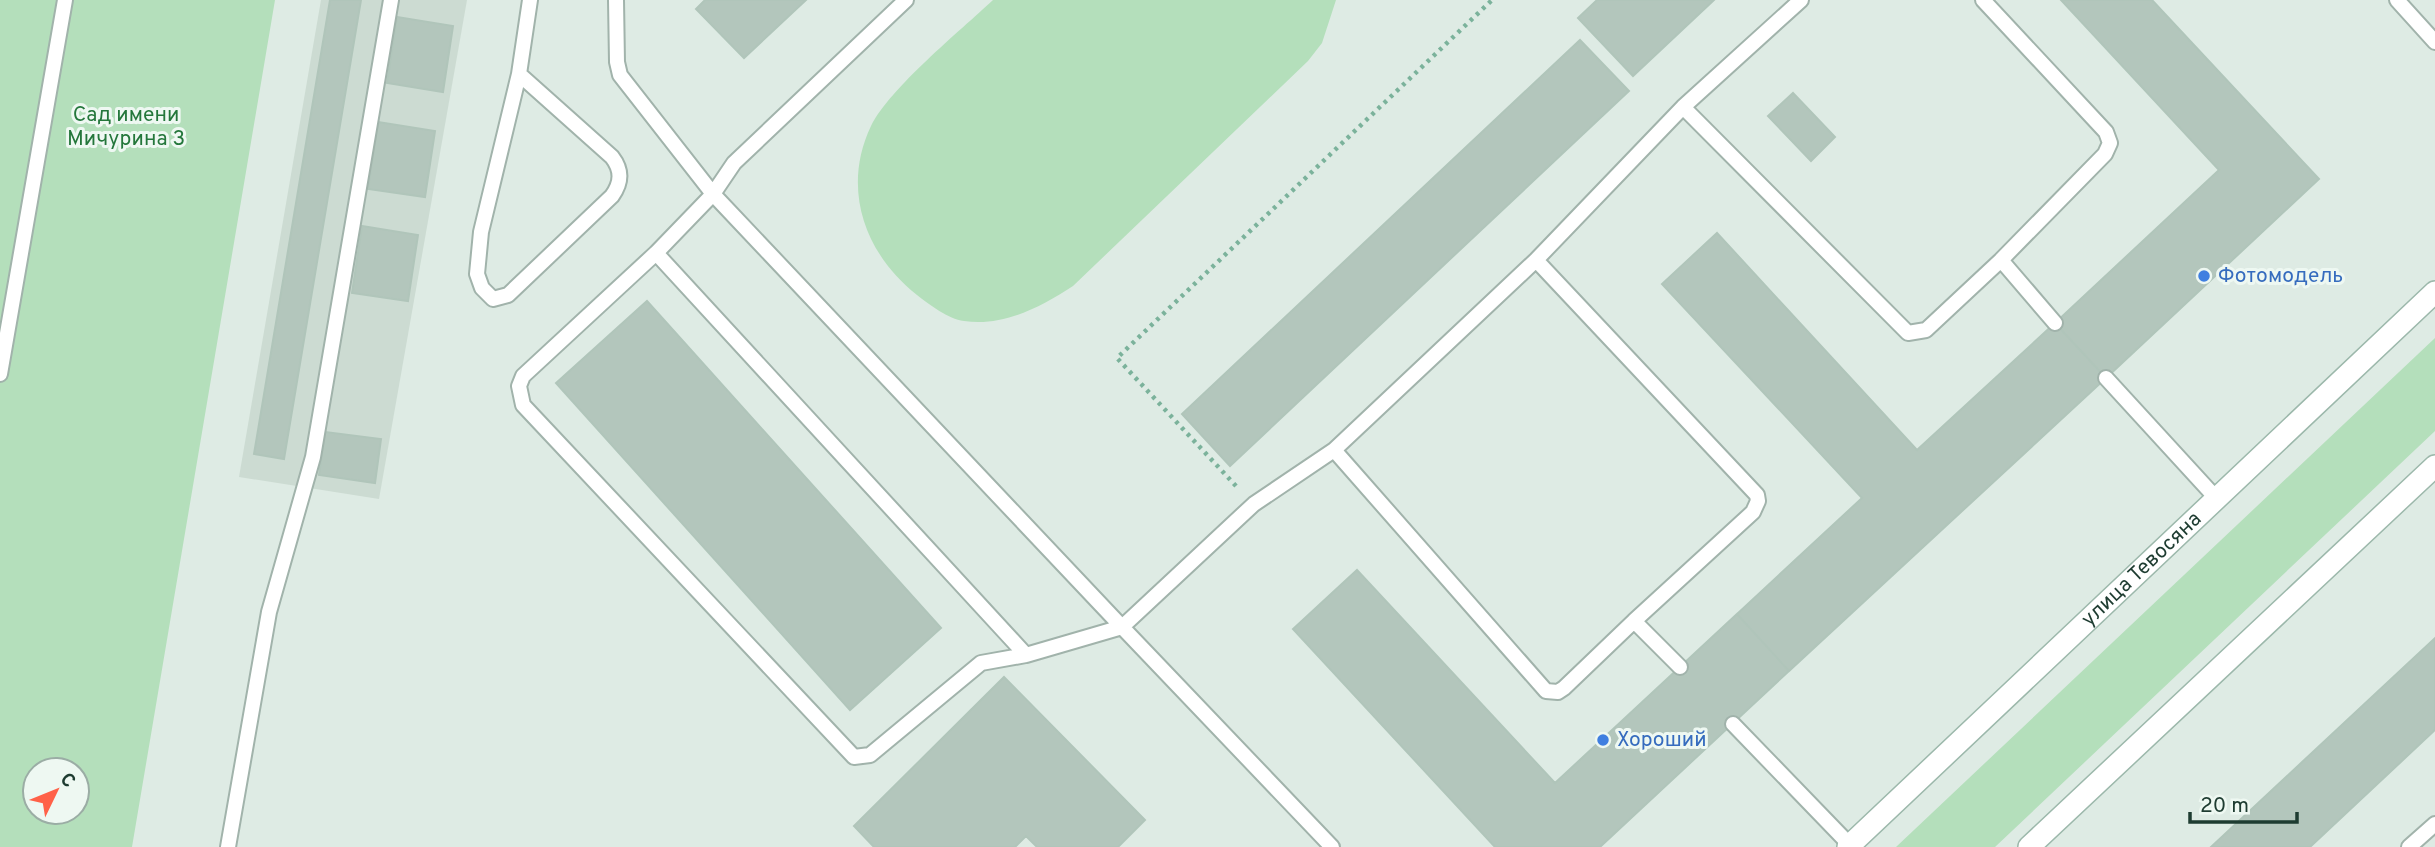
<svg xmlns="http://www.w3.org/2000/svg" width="2435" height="847" font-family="Overpass,sans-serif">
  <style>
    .built { fill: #ccdbd2 }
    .green { fill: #b4dfbb; fill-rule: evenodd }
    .building { fill: #b3c6bc; stroke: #b0c5ba; stroke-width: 2 }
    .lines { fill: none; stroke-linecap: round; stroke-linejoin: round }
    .lane-casing { stroke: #a1b3ab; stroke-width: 18 }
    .secondary-casing { stroke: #9cb8ab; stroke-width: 24 }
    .path { stroke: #7bb29b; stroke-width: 4.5; stroke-dasharray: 3.5 5; stroke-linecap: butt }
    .lane { stroke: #fff; stroke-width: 14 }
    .secondary { stroke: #fff; stroke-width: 21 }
    .shop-dot { fill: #3f7fe0; stroke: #eef8f2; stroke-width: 2.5 }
    .labels { text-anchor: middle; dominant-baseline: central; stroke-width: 6; stroke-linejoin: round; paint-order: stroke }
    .park-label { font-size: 21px; fill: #24773b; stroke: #eef8f2 }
    .shop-label { font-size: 21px; fill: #366cbe; stroke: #eef8f2; text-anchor: start }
    .street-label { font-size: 21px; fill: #1e3c31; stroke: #eef8f2 }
  </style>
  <rect width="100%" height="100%" fill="#deebe4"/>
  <!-- built -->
  <path class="built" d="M321 0H467L379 499 239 477Z"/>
  <!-- green -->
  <path class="green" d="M0 0H275L132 847H0ZM35 770H77V812H35Z
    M993 0H1336L1322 43 1308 61 1073 286C1041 307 1003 327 964 321 948 319 930 305 917 295 865 254 841 189 871 126 890 88 960 31 993 0Z
    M2435 338V431L1995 847H1896Z"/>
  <!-- building -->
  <path class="building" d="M330 0H361L284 459 254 454Z
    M705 0H806L744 58 696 9Z
    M1597 0H1714L1633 76 1578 18Z
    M2061 0H2152L2319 179 2106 378 2055 323 2219 170Z
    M397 17 453 26 443 92 387 83Z
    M1580 40 1629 91 1230 466 1182 414Z
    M1793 93 1835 137 1811 161 1768 116Z
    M378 122 435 131 425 197 368 189Z
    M362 226 418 235 408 301 352 293Z
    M1717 233 1917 450 2055 323 2106 378 1789 671 1737 614 1862 498 1662 284Z
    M647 301 941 628 850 710 556 383Z
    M325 432 381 439 375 483 319 475Z
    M1357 570 1555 783 1737 614 1789 671 1600 847H1495L1293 629Z
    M2435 638V730L2310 847H2211Z
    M1004 677 1145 820 1118 847H1037L1026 836 1015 847H874L854 826Z"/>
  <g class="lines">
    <!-- lane casing -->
    <g class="lane-casing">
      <path id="lane" d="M616 0 617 62 620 75 713 194 1122 627 1026 655 656 253 713 194 734 163 906 0
        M1983 0 2106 132 2110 143 2105 154 2001 260
        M2397 0 2435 42
        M519 74 612 157C622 170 622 182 612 196L508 295 493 299 482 288 477 274 481 232 519 74 530 0
        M1683 107 1908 333 1926 330 2001 260 2055 323
        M656 253 523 376 519 386 523 405 854 757 870 755 981 663 1026 655
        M1536 260 1757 495 1758 501 1753 512 1634 621
        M0 374 65 0
        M2106 378 2216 498
        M1334 450 1546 691 1558 692 1564 688 1634 621 1680 667
        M1733 724 1850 845
        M228 847 269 612 313 457 391 0
        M1332 847 1122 627 1254 504 1334 450 1536 260 1683 107 1801 0
        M2409 847 2435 824"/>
    </g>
    <!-- secondary casing -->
    <g class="secondary-casing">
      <g id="secondary">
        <path id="s1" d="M1848 847 2435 292"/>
        <path d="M2029 847 2435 466"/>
      </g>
    </g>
    <!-- path -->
    <path class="path" d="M1236 486 1117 358 1492 0"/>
    <!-- lane -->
    <use href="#lane" class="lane"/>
    <!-- secondary -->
    <use href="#secondary" class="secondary"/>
  </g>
  <!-- markers -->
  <g class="shop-dot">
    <circle cx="2204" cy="276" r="7"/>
    <circle cx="1603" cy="740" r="7"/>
  </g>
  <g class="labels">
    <!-- park labels -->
    <g class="park-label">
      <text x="126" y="115">Сад имени<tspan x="126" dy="24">Мичурина 3</tspan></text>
    </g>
    <!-- shop labels -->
    <g class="shop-label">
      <text x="2218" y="276">Фотомодель</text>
      <text x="1617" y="740">Хороший</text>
    </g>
    <!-- street labels -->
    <g class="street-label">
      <text stroke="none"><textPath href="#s1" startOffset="404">улица Тевосяна</textPath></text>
    </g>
  </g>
  <!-- north arrow -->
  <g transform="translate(56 791) rotate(47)"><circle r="33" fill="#eef8f2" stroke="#9bada5" stroke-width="2"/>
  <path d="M0-5L12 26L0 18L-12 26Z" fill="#ff6148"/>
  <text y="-10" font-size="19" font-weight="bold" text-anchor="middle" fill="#1e3c31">С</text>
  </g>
  <!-- scale -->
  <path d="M2190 812v10h107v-10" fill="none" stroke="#1e3c31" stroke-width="3.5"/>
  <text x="2200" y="812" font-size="21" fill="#1e3c31" stroke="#eef8f2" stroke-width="5" paint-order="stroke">20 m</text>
</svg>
